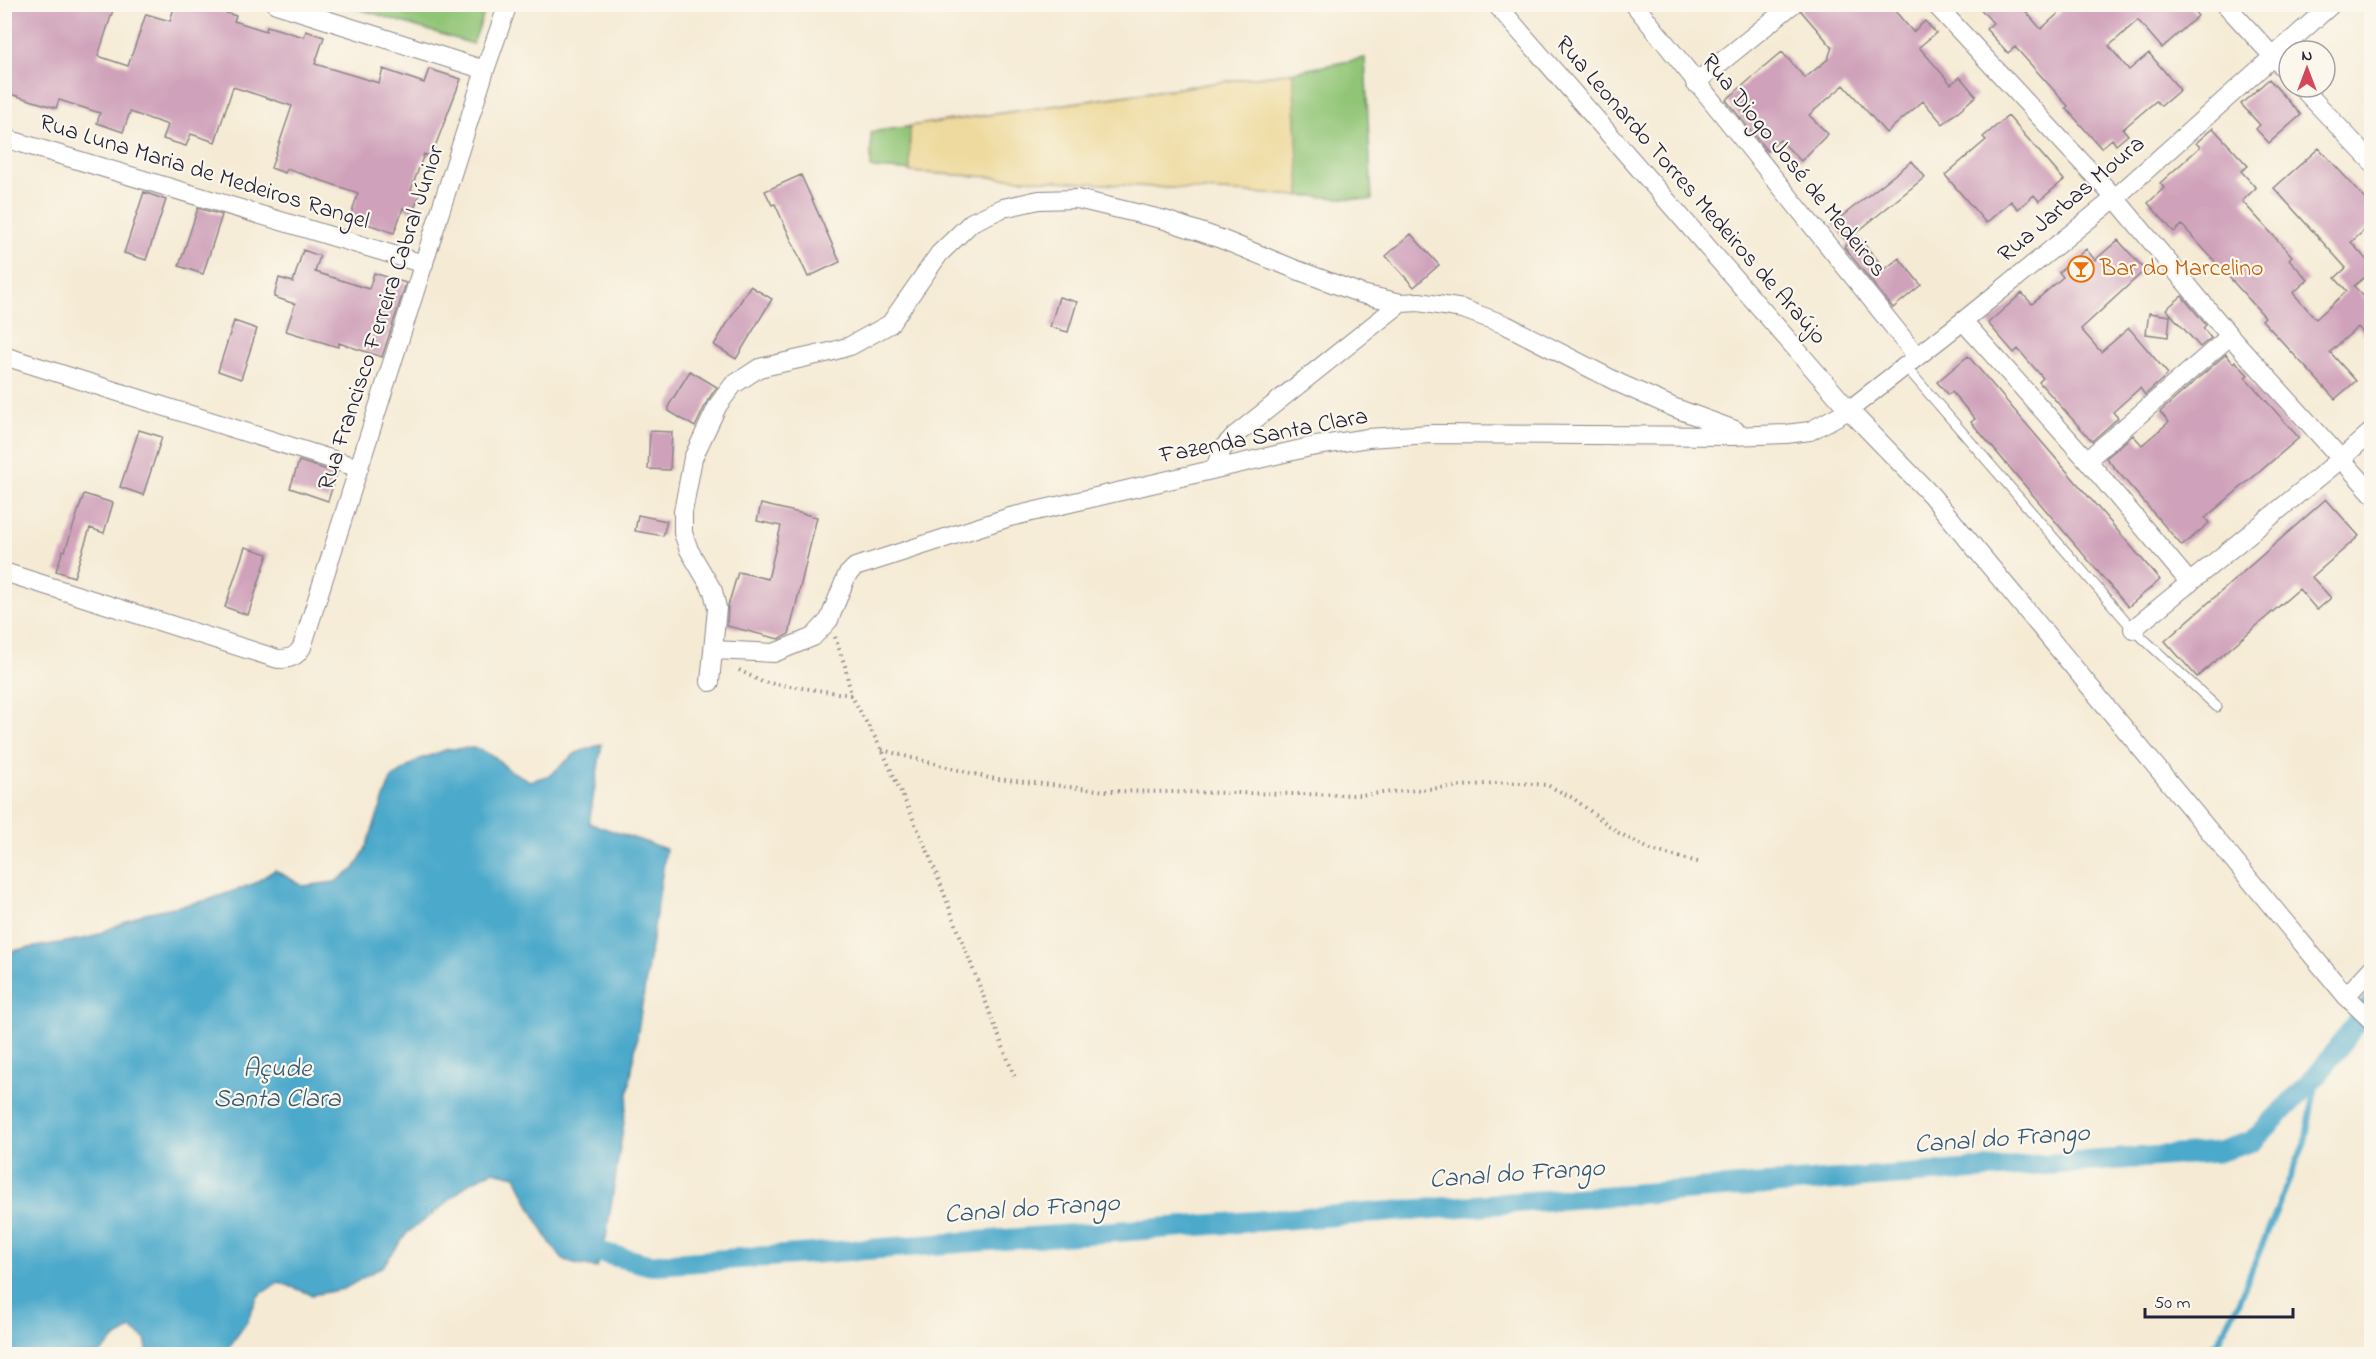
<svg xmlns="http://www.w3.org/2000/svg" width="2376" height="1359" font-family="'Indie Flower',sans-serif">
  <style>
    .green { fill: #91c576; stroke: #5a7458; stroke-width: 1.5 }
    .sand { fill: #eeda9e; stroke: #887e6c; stroke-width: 1.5 }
    .water { fill: #4ca9cb; stroke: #376683; stroke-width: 1.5 }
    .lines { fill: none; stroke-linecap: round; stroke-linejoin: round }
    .stream { stroke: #4ca9cb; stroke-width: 6 }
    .canal { stroke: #4ca9cb; stroke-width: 21 }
    .building { fill: #cfa1ba }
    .lane-casing { stroke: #8c8688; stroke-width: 11 }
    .street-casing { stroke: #8c8688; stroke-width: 20 }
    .path { stroke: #8c8688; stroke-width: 4; stroke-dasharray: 1.5 4.5; stroke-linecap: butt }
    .lane { stroke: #fff; stroke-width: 9 }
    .street { stroke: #fff; stroke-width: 18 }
    .labels { text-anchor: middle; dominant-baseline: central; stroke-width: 4.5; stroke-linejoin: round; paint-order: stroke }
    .street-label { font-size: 24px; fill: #22223b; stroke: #fbf7ec }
    .food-label { font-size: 24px; fill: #c56008; stroke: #fbf7ec; text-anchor: start }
    .water-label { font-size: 26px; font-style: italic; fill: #335875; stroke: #fbf7ec }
  </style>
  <rect width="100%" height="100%" fill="#fbf7ec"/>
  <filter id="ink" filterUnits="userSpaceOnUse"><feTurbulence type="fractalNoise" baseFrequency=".0167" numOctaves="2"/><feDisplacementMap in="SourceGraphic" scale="12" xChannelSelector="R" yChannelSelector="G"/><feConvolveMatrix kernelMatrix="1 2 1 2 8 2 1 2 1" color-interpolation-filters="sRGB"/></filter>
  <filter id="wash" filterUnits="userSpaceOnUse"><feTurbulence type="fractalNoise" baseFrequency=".008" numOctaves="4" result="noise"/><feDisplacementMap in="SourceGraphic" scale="24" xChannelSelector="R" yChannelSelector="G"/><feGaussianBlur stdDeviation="1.35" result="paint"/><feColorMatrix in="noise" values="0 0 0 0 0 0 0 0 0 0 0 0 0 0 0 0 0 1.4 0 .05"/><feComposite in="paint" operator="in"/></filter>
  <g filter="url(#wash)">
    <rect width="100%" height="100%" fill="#f5ebd5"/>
    <!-- green -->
    <path class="green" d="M346 5H487L473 44Z
      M1365 58 1372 200 871 168V132L1293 72Z"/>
    <!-- sand -->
    <path class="sand" d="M1293 72 1300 196 910 172V126Z"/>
    <!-- water -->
    <path class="water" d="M602 744 589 823 666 849 606 1238 597 1268C588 1266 573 1266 565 1260 549 1249 524 1195 516 1176L493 1171 469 1183 442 1207 407 1233 383 1266 344 1289 312 1295 279 1282 258 1296 247 1322 224 1354H148L145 1339 131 1329 115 1338 100 1354H5V952L89 938 145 913 208 900 253 884 275 870 303 886 335 882 354 869 365 850 391 779 418 760 448 749 476 748 495 757 509 770 530 781 550 775 576 753Z"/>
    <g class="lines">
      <!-- stream -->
      <path class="stream" d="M2205 1354 2219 1340 2238 1303 2305 1142 2318 1074"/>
      <!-- canal -->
      <path class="canal" d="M603 1253 650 1265 2218 1152 2253 1141 2318 1074 2372 1003"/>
    </g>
    <g id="blocks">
      <!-- building -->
      <path class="building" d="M4 4H115L98 56 128 66 146 14 170 21 175 4H199L236 16 234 21 266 31 267 26 304 37 306 31 324 37 315 64 379 83 383 69 424 83 429 69 461 79 431 157 424 154 411 190 420 193 413 212 403 208 394 233 350 218 358 193 287 169 285 173 271 168 292 106 233 87 215 142 191 134 186 146 163 139 168 125 130 112 123 132 97 123 100 113 59 100 56 108 4 92Z
        M1804 4H1889L1913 32 1925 21 1936 33 1919 47 1951 84 1960 77 1976 96 1943 124 1923 101 1886 133 1844 85 1809 115 1828 134 1801 161 1780 140 1767 151 1726 100 1782 52 1805 78 1828 59 1832 47 1801 11Z
        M1976 4H2019L2041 29 2069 4H2188L2198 16 2162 48 2138 20 2109 46 2129 70 2149 53 2180 90 2161 106 2156 101 2123 129 2128 135 2116 145 2112 139 2101 148 2066 108 2068 106 2015 47 2008 53 1986 29 1993 23Z
        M2269 79 2301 115 2269 143 2256 129 2260 125 2241 104Z
        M2008 116 2064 180 2039 201 2034 195 2018 209 2011 201 1986 223 1945 175 1986 140 1983 137Z
        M2213 128 2248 166 2241 171 2256 188 2242 201 2292 256 2289 259 2308 280 2293 293 2316 319 2347 291 2335 278 2346 268 2274 188 2319 148 2372 206V224L2351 242 2372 266V271L2354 286 2372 305V342L2358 327 2330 352 2356 381 2335 399 2262 320 2265 317 2182 225 2174 232 2148 203 2164 188 2160 183 2200 147 2196 143Z
        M1912 161 1925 177 1846 241 1832 224Z
        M801 175 840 262 808 277 775 204 772 205 765 191Z
        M144 192 166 200 146 260 124 253Z
        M198 208 222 215 203 274 179 266Z
        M1411 234 1439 265 1414 287 1386 256Z
        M1857 236 1885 269 1899 258 1921 285 1893 308 1844 247Z
        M2118 240 2145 270 2081 329 2101 352 2129 328 2168 374 2145 395 2140 388 2113 412 2118 418 2092 441 2039 382 2043 378 2018 349 2014 353 1988 323 2022 293 2032 304 2063 277 2059 272 2086 249 2095 260Z
        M303 250 320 256 315 272 369 289 374 273 406 283 382 357 339 343 338 347 286 331 295 304 274 297 279 278 293 282Z
        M750 286 772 299 736 359 714 345Z
        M2182 296 2206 325 2203 328 2211 338 2200 347 2166 309Z
        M1059 297 1077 302 1068 332 1050 327Z
        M2149 313 2170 316 2168 337 2146 334Z
        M234 321 257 329 241 379 218 371Z
        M2226 354 2233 363 2235 361 2248 375 2245 377 2299 438 2205 518 2209 523 2182 546 2106 458 2133 435 2142 445 2169 422 2160 412Z
        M1968 356 2160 580 2128 607 1971 422 1975 419 1952 392 1948 395 1937 382Z
        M690 371 717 387 708 400 695 427 669 411V405Z
        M139 430 162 437 143 495 120 487Z
        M650 431 672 432 670 470 648 469Z
        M299 461 337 473 328 501 290 488Z
        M84 494 113 503 104 533 90 528 74 577 56 571 63 550 65 551Z
        M2326 499 2359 536 2312 577 2331 598 2317 610 2299 589 2197 677 2165 641Z
        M761 504 817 517 789 634 779 639 727 626 728 606 738 572 768 579 781 526 757 521Z
        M638 515 667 521 663 536 635 531Z
        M245 547 268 554 248 615 225 607Z"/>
    </g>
  </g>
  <g filter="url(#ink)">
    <use href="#blocks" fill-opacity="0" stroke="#8c8688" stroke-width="1.5"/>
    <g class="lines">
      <!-- lane casing -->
      <g class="lane-casing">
        <path id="lane" d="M1905 366 2133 629 2217 707"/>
      </g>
      <!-- street casing -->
      <g class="street-casing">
        <path id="street" d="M276 4 485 70
          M1496 4 1849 410 1931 495 2346 996 2372 1021
          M1634 4 1917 356
          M1935 4 2115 198 2230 336 2372 493
          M2225 4 2289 74
          M1695 83 1793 4
          M2301 87 2372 162
          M4 138 424 264
          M1963 321 2087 460 2190 583
          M4 356 359 468
          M2087 460 2230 336
          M1215 469 1222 449 1234 436 1401 303
          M4 572 278 659C290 659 296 657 302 647L485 70 508 4
          M2133 629 2341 459 2372 431
          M714 650 774 653 813 637 829 620 847 575 855 567 871 562 1010 517 1310 447 1368 438 1431 434 1731 436 1786 434 1810 431 1849 410 1963 321 2115 198 2332 4
          M710 682 717 608 713 591 689 550 683 533V512L693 458 718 405 733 385 759 368 830 352 850 346 890 324 939 254 972 222 1003 208 1039 200 1077 199 1165 220 1221 239 1297 270 1362 294 1401 303 1419 302 1463 309 1506 325 1621 384 1675 408 1735 430
          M2346 996 2372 968"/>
      </g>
      <!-- path -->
      <path class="path" d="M835 637 845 666 851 695 882 750 928 852 1015 1078
        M739 670 762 682 851 695
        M882 750 989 778 1106 791 1359 795 1508 782 1547 785 1573 798 1619 833 1651 850 1698 862"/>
      <!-- lane -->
      <use href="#lane" class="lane"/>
      <!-- street -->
      <use href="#street" class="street"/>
    </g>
  </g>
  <!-- icons -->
  <defs>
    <g id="bar-ring" transform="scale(1.35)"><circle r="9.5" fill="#fbf7ec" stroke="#e8710a" stroke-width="1.5"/><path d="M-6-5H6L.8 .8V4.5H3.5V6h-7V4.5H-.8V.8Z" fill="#e8710a"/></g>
  </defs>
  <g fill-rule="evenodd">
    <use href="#bar-ring" x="2081" y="269"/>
  </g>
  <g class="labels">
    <!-- street labels -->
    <g class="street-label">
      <text transform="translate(1793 166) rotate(51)">Rua Diogo José de Medeiros</text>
      <text transform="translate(204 173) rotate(17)">Rua Luna Maria de Medeiros Rangel</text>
      <text transform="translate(1690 191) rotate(49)">Rua Leonardo Torres Medeiros de Araújo</text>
      <text transform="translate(2072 200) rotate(-40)">Rua Jarbas Moura</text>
      <text transform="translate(382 318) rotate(-72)">Rua Francisco Ferreira Cabral Júnior</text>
      <text transform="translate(1264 437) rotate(-11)">Fazenda Santa Clara</text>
    </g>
    <!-- food labels -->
    <g class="food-label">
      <text x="2100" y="269">Bar do Marcelino</text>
    </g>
    <!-- water labels -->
    <g class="water-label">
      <text x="277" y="1070">Açude<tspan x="277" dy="30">Santa Clara</tspan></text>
      <text transform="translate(2002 1140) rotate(-4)">Canal do Frango</text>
      <text transform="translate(1517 1175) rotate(-4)">Canal do Frango</text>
      <text transform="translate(1032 1210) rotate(-4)">Canal do Frango</text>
    </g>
  </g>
  <!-- margin -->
  <rect width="2376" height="1359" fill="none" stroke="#fbf7ec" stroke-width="24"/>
  <!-- north arrow -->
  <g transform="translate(2307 69)"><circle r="28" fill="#fbf7ec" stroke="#a4a2a5" stroke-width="1.5"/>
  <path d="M0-4.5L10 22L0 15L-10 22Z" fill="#d1495b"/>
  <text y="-9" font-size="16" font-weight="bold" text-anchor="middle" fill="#22223b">N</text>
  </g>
  <!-- scale -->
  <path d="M2145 1308v9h148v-9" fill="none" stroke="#22223b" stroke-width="3"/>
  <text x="2154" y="1308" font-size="18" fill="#22223b" stroke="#fbf7ec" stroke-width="4.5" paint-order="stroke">50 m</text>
</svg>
